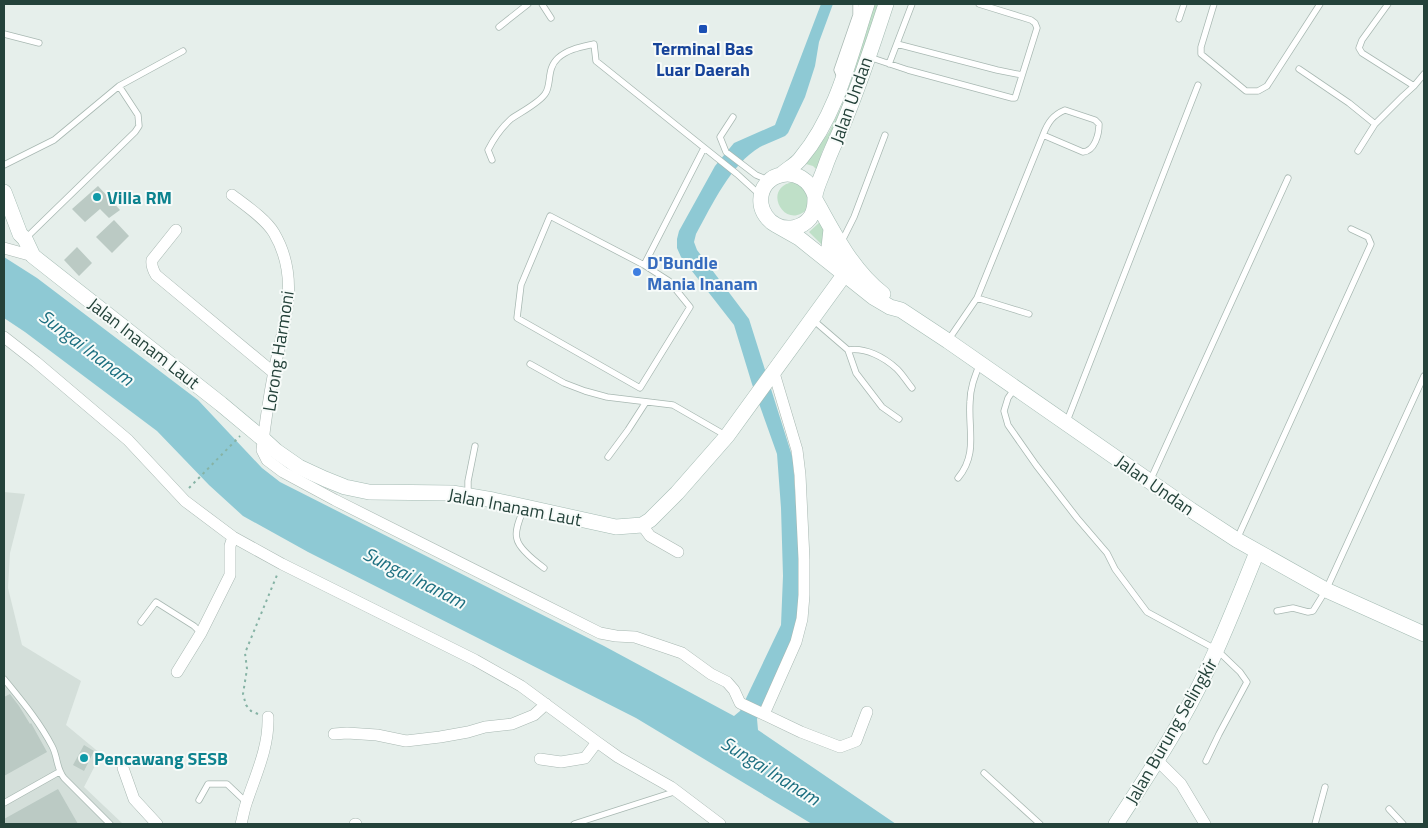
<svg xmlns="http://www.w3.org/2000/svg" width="1428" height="828" font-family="'Titillium Web',sans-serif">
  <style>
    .built { fill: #d4dfda }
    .green { fill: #bfe0c8 }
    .water { fill: #8ec9d4 }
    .building { fill: #bbcac4 }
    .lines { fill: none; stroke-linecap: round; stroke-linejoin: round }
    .lane-casing { stroke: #a8b8b2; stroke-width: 7 }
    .street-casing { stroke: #a8b8b2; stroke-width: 12 }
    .secondary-casing { stroke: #a4bbb3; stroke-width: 16 }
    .path { stroke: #86b3a5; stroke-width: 2; stroke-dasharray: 2.5 4; stroke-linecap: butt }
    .lane { stroke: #fff; stroke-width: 5.5 }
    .street { stroke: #fff; stroke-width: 11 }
    .secondary { stroke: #fff; stroke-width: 15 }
    .transit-dot { fill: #1a4fb4; stroke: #f7fbf9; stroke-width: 2 }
    .culture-dot { fill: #0f9aa8; stroke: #f7fbf9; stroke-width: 2 }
    .shop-dot { fill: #3f7fe0; stroke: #f7fbf9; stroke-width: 2 }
    .labels { text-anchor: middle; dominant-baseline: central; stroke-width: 4; stroke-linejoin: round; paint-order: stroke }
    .transit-label { font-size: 18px; font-weight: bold; fill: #164399; stroke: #f7fbf9 }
    .street-label { font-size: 18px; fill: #24423a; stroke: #f7fbf9 }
    .culture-label { font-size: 18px; font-weight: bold; fill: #0d838f; stroke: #f7fbf9; text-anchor: start }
    .shop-label { font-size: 18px; font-weight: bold; fill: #366cbe; stroke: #f7fbf9; text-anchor: start }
    .water-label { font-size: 19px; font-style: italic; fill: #1c6f80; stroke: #f7fbf9 }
  </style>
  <rect width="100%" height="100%" fill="#e6efeb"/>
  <!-- built -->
  <path class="built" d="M4 492 25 494 10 553 8 588 22 645 81 681 66 725 101 754 84 787 123 824H4Z"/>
  <!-- green -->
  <path class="green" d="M874 4H878L846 103 822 152 817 170 813 166 806 164 829 132 841 107 851 80Z
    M793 182 807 188 808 208C786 233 760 188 793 182Z
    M820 222 828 241 842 265 809 232Z"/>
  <!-- water -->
  <path class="water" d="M821 4H833L819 42 815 66 805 97 788 133 785 136C777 140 768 143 760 147 731 164 712 205 696 234L694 242 697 250 749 319 793 459 799 554 798 614 795 631 757 719 758 730 896 824H812L636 718 308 552 243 516 209 485 157 431 25 332 4 318V257L37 278 198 400 262 468 280 482 604 646 734 716 740 711 781 625 783 576 781 508 777 454 752 384 734 325 681 257 677 248V239L679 231 715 166 734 143 775 125Z"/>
  <!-- building -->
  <path class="building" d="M98 186 120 210 109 218 100 209 85 222 72 209Z
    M114 220 129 236 112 253 96 237Z
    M77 247 92 263 79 276 64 260Z
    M10 694 19 706 30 724 31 723 47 752 4 776V697Z
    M84 745 94 751 84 771 73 765Z
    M58 789 78 824H4V819Z"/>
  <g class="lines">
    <!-- lane casing -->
    <g class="lane-casing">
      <path id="lane" d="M542 4 551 18
        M1214 4 1201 47V54L1246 91H1258L1267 86 1320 4
        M1388 4 1362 40 1359 48 1362 53 1414 86
        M1179 19 1184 4
        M499 27 528 4
        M4 34 39 43
        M897 44 997 70 1022 75
        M869 57 908 70 1012 98H1015L1037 28 1035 23 1031 20 979 4
        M889 64 912 4
        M1299 69 1349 103 1375 124
        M840 77 837 70 856 15V4
        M733 117 720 137 726 152 756 175 768 180
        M1358 151 1375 124 1403 96 1414 86 1424 74
        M492 160 488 150C494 138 501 128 511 119 521 112 539 103 545 94 552 85 546 69 558 58 568 49 581 47 594 44L596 61 737 174 759 194
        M4 165 54 140 119 86 183 51
        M26 238 135 132 139 126 138 115 119 86
        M842 241 854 217 885 135
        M644 265 550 216 521 285 517 318 640 388 690 307 669 281 644 265 704 148
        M977 298 1029 314
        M812 319 848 350 856 373 882 407 899 419
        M949 339 977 298 1043 135C1048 122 1053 115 1065 110L1095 120 1099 124C1099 134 1095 151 1083 152L1043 135
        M848 350C865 347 884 357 897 369 903 375 907 382 912 388
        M530 364 564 383 585 391 607 397 673 405 725 435
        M1015 388 1008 398 1004 411 1008 425 1036 465 1077 518 1107 553 1115 569 1147 612 1217 650 1240 672 1247 682 1219 734 1206 761
        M1067 421 1198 85
        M608 457 628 430 646 402
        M958 478C978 454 968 430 970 402 970 388 975 376 980 363
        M1150 481 1288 178
        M468 495V481L475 446
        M524 508C521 516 514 530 517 539 519 549 536 562 544 568
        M1237 539 1371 244 1368 237 1351 229
        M1277 611 1293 608 1308 612 1313 611 1326 590 1424 376
        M141 622 156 602 194 626 201 633
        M4 679C21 700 39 721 52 746 58 757 56 768 64 778L110 824
        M984 773 1040 824
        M199 800 208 784H227L246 802
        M4 803 59 772
        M1389 809 1403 824
        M574 824 677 791
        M1315 824 1325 787"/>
    </g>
    <!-- street casing -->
    <g class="street-casing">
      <path id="street" d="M232 195C245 205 266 219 274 233 301 279 284 323 274 371 269 397 265 424 262 450L267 460 283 472 335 500 600 633 616 636 635 637 682 653 711 674 727 682 734 690 740 703 801 732 840 747 856 741 867 712
        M176 230 152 260C151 266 153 270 156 275L274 373
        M4 248 33 256
        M4 337 36 362 128 440 185 501 233 537 282 564 475 660 521 686 597 742 618 757 671 787 720 824
        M642 525 650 536 678 552
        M177 672 201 633 230 575V546L233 537
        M764 714 796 642 802 619 804 595V559L800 475 797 450 774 373
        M334 734 347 733 377 735 406 741 440 737 468 732 485 727 512 724 534 715 546 704
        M540 759 561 762 585 758 597 742
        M1157 760 1181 784 1205 824
        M123 768 134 799 157 824
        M241 824C243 817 244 809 247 801 256 774 269 747 268 717
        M355 824H356"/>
    </g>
    <!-- secondary casing -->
    <g class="secondary-casing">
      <path id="secondary" d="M781 175C787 169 796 165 801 158 837 115 850 56 867 4
        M4 192 20 234 25 239 33 256 221 404 263 439 276 451 299 467 325 479 345 487 369 492 452 493 493 500 616 527 642 525 650 520 677 493 727 436 844 275
        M815 196C804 161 757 171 761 204 762 212 768 221 776 225 787 231 802 228 810 218 815 211 815 204 815 196 816 187 822 176 825 167 830 152 838 137 844 122 860 83 873 44 886 4
        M816 201C834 234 853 271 883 294
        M776 225 799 238 873 297 890 307 901 310 948 341 1191 510 1237 540 1326 590 1424 634
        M831 229 829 247 844 267
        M1116 824C1138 790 1161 756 1181 720 1212 666 1234 609 1257 552"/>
    </g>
    <!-- path -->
    <path class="path" d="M189 488 240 436
      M258 714 251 711 246 705 243 694 247 669 245 653 277 575"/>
    <!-- lane -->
    <use href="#lane" class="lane"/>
    <!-- street -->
    <use href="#street" class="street"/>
    <!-- secondary -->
    <use href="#secondary" class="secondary"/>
  </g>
  <!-- markers -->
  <rect class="transit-dot" x="698" y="24" width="10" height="10" rx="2.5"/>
  <g class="culture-dot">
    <circle cx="97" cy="197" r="5"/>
    <circle cx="84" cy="758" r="5"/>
  </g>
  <circle class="shop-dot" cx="637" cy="272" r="5"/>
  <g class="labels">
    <!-- transit labels -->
    <g class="transit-label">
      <text x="703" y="48">Terminal Bas<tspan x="703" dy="21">Luar Daerah</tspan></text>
    </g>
    <!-- street labels -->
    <g class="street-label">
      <text transform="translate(851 100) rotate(-70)">Jalan Undan</text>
      <text transform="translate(144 343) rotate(38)">Jalan Inanam Laut</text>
      <text transform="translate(278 351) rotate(-81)">Lorong Harmoni</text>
      <text transform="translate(1155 485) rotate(35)">Jalan Undan</text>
      <text transform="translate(515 507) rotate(11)">Jalan Inanam Laut</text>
      <text transform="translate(1171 731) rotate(-60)">Jalan Burung Selingkir</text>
    </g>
    <!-- culture labels -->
    <g class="culture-label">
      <text x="107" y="197">Villa RM</text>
      <text x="94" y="758">Pencawang SESB</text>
    </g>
    <!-- shop labels -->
    <g class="shop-label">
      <text x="647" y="262">D'Bundle<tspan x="647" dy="21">Mania Inanam</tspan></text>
    </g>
    <!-- water labels -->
    <g class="water-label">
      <text transform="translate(87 347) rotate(37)">Sungai Inanam</text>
      <text transform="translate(415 577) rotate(27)">Sungai Inanam</text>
      <text transform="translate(771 770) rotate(32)">Sungai Inanam</text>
    </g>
  </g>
  <!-- border -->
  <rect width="1428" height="828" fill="none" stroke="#24423a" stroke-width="10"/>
</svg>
